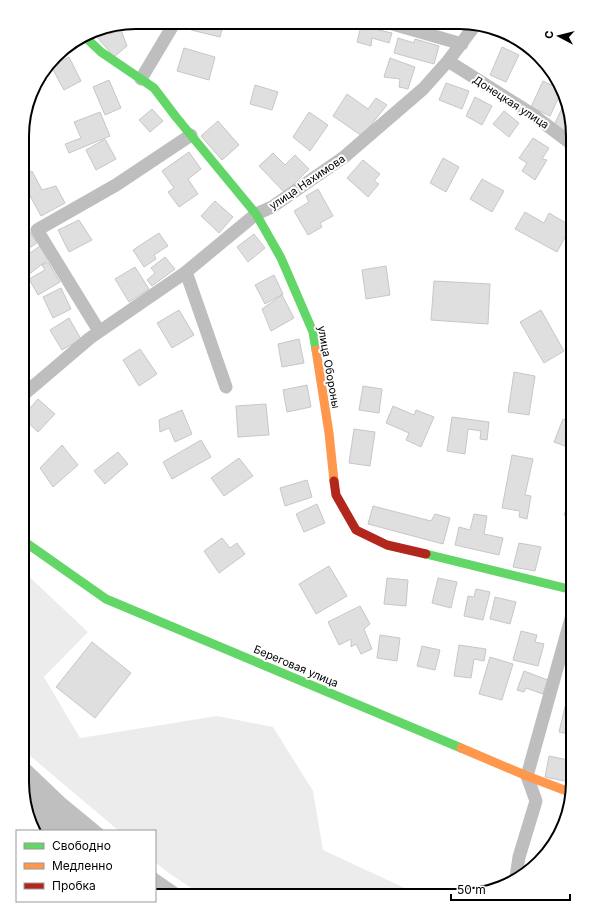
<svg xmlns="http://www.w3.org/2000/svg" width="595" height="918" font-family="Inter,sans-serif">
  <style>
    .green { fill: #ececec }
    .water { fill: #bfbfbf }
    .building { fill: #dfdfdf; stroke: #c7c7c7 }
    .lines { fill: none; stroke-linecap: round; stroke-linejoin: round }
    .street { stroke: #bebebe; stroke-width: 13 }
    .fast { stroke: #63d668; stroke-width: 9 }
    .slow { stroke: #ff974d; stroke-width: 9 }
    .jam { stroke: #b3261e; stroke-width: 9 }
    .labels { text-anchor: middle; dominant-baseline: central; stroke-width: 4; stroke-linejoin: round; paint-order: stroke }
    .street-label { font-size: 11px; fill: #000; stroke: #fff }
    .rim { fill: none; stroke: #000; stroke-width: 2 }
  </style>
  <rect width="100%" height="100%" fill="#fff"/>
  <!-- green -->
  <path class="green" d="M22 570 88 632 44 677 80 738 217 716 273 727 313 791 323 850 422 896 202 895 170 874 155 862V831H119L22 749Z"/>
  <!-- water -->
  <path class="water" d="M22 757 65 798 105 831H35L31 826 22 782Z
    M155 872 188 895H155Z"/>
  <!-- building -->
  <path class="building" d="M142 22H167L165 29 142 24Z
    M193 22H224L220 37 191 30Z
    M361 26 392 33 389 43 372 38 371 46 357 42Z
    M105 28 110 34 121 30 127 46 114 57 92 31Z
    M398 38 414 43 415 39 439 46 434 64 394 53Z
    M502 47 519 55 506 82 490 75Z
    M184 48 215 57 209 80 177 71Z
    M69 57 81 81 64 90 51 66Z
    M390 58 415 67 408 89 399 87 400 79 384 77Z
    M109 80 121 108 105 115 93 87Z
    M543 81 562 90 550 116 531 107Z
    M446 83 469 91 462 109 439 100Z
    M255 85 278 92 272 110 250 104Z
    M347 94 368 109 376 98 387 105 362 136 333 116Z
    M475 97 492 106 482 125 466 116Z
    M566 100 571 129 569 133 554 125Z
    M152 109 163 121 150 132 139 120Z
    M504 111 519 123 509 137 493 124Z
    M100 112 110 136 69 153 65 144 81 138 74 122Z
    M309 112 328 125 310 151 293 137Z
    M218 121 239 145 222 160 201 136Z
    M533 138 549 148 542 159 547 160 535 180 522 171 527 163 519 158Z
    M105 139 116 159 96 170 86 150Z
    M189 152 201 169 188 179 198 194 179 207 168 192 174 188 162 171Z
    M273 153 285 165 295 155 309 169 285 193 259 166Z
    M443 158 459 167 446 192 430 183Z
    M363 160 380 174 374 181 379 184 368 197 347 178Z
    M32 171 42 190 56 186 65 203 41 216 27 190 23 192V176Z
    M482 179 504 191 492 212 470 199Z
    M318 189 333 216 320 223 322 227 308 235 294 211 309 202 306 196Z
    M215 201 233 217 219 233 201 216Z
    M525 212 544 223 549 213 571 226 557 252 515 229Z
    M79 220 92 240 69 252 58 230Z
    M29 231 37 243 23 252V235Z
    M159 233 168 246 154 255 156 259 144 267 133 250Z
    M254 234 265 248 248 262 237 247Z
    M40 246 49 259 28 275 23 268V258Z
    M165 257 175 269 152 286 147 280 155 273 151 268Z
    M48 262 60 282 38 295 29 279 45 270 42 265Z
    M386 266 390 295 366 299 362 270Z
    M135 267 149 289 129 302 115 279Z
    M274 275 283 294 265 304 255 285Z
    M434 281 490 284 488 324 431 320Z
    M61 288 71 309 53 318 43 297Z
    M282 295 294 318 271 331 262 309Z
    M179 310 194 335 172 348 157 323Z
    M541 310 564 351 544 363 520 322Z
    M69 318 81 339 62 350 50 330Z
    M299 339 304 363 282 367 278 344Z
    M140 349 157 374 139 386 123 360Z
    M514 372 535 376 529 415 508 412Z
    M307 385 311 407 287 412 283 390Z
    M363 386 382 389 379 413 359 410Z
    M38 399 55 414 38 432 23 418V416Z
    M266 404 269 435 238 437 236 406Z
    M393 406 414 415 416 410 434 417 421 447 406 440 409 433 386 423Z
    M182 410 192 434 175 442 169 428 160 432 159 420Z
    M452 417 489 422 487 440 480 439 481 431 468 429 465 454 447 451Z
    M563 419 573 422V449L554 442Z
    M354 429 375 432 370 466 349 463Z
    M201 440 211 457 172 479 163 462Z
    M62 445 78 465 53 487 40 468Z
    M118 452 128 464 105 484 94 471Z
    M512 455 533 459 525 495 531 496 527 519 519 517 520 511 502 508Z
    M239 458 253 476 224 496 211 478Z
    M307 480 312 497 285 506 280 488Z
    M573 493V519L564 515Z
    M317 504 325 523 304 532 296 514Z
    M373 506 431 521 435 514 450 518 443 544 368 524Z
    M474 514 487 516 484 534 503 538 499 555 455 545 459 527 470 530Z
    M222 538 230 548 237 543 245 554 219 573 204 551Z
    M519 543 541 547 535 571 513 567Z
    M329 566 347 596 316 614 299 584Z
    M387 578 408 580 406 606 384 604Z
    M438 578 457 582 451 608 432 603Z
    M476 589 490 592 483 620 464 616 468 596 474 597Z
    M495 597 516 602 510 624 490 619Z
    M360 606 370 624 364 629 372 649 361 654 356 644 351 647V639L339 645 328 622Z
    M521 631 537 635 535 642 544 644 538 666 513 660Z
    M380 635 400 638 397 661 377 658Z
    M92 642 131 673 95 718 56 687Z
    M459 645 486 649 484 661 474 659 471 678 454 676Z
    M422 646 440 650 435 670 417 666Z
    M490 657 513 664 502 700 479 694Z
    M524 671 548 680 543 694 526 688 524 692 517 690Z
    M565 707 573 709V735L559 732Z
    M549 756 573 761V771L570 782 545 777Z"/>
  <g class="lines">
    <!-- street -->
    <path class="street" d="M389 23 462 44
      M448 61 532 114 573 145
      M141 79 175 22
      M186 272 226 387
      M99 331 37 230 116 185 191 135
      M23 395 90 338 186 272 256 214 272 207 344 157 423 89 448 61 476 24
      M516 877 519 857 536 801 527 776 573 611"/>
    <!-- fast -->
    <path class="fast" d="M84 36 101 52 154 88 176 117 256 214 281 258 313 332 316 350
      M22 540 106 599 461 748
      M426 554 573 590"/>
    <!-- slow -->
    <path class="slow" d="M316 350 329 433 334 481
      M461 748 527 776 572 793"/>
    <!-- jam -->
    <path class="jam" d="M334 481 336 495 356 530 387 545 426 554"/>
  </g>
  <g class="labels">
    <!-- street labels -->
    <g class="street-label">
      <text transform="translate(511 102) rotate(33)">Донецкая улица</text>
      <text transform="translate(307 182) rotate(-34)">улица Нахимова</text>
      <text transform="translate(329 367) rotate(80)">улица Обороны</text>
      <text transform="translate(296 666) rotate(23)">Береговая улица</text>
    </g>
  </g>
  <!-- crop -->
  <path d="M0 0H595V918H0ZM136 29H459A107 107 0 0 1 566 136V782A107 107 0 0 1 459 889H136A107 107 0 0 1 29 782V136A107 107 0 0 1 136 29Z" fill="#fff" fill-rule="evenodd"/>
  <path class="rim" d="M136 29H459A107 107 0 0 1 566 136V782A107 107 0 0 1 459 889H136A107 107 0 0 1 29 782V136A107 107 0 0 1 136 29Z"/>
  <!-- legend -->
  <rect x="16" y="830" width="140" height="72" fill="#ffffff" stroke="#999999"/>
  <rect x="24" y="843" width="20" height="6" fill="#63d668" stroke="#999999"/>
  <text x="52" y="850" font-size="12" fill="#000000">Свободно</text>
  <rect x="24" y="863" width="20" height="6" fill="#ff974d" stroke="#999999"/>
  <text x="52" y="870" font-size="12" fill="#000000">Медленно</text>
  <rect x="24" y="883" width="20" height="6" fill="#b3261e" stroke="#999999"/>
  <text x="52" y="890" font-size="12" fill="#000000">Пробка</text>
  <!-- north arrow -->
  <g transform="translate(559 36) rotate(277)" stroke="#ffffff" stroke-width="3" paint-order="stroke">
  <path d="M0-3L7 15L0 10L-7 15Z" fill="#000000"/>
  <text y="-6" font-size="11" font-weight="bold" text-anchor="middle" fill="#000000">С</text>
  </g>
  <!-- scale -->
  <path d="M451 894v6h119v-6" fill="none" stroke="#000000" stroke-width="2"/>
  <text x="457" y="894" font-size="12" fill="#000000" stroke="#ffffff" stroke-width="3" paint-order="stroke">50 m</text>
</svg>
